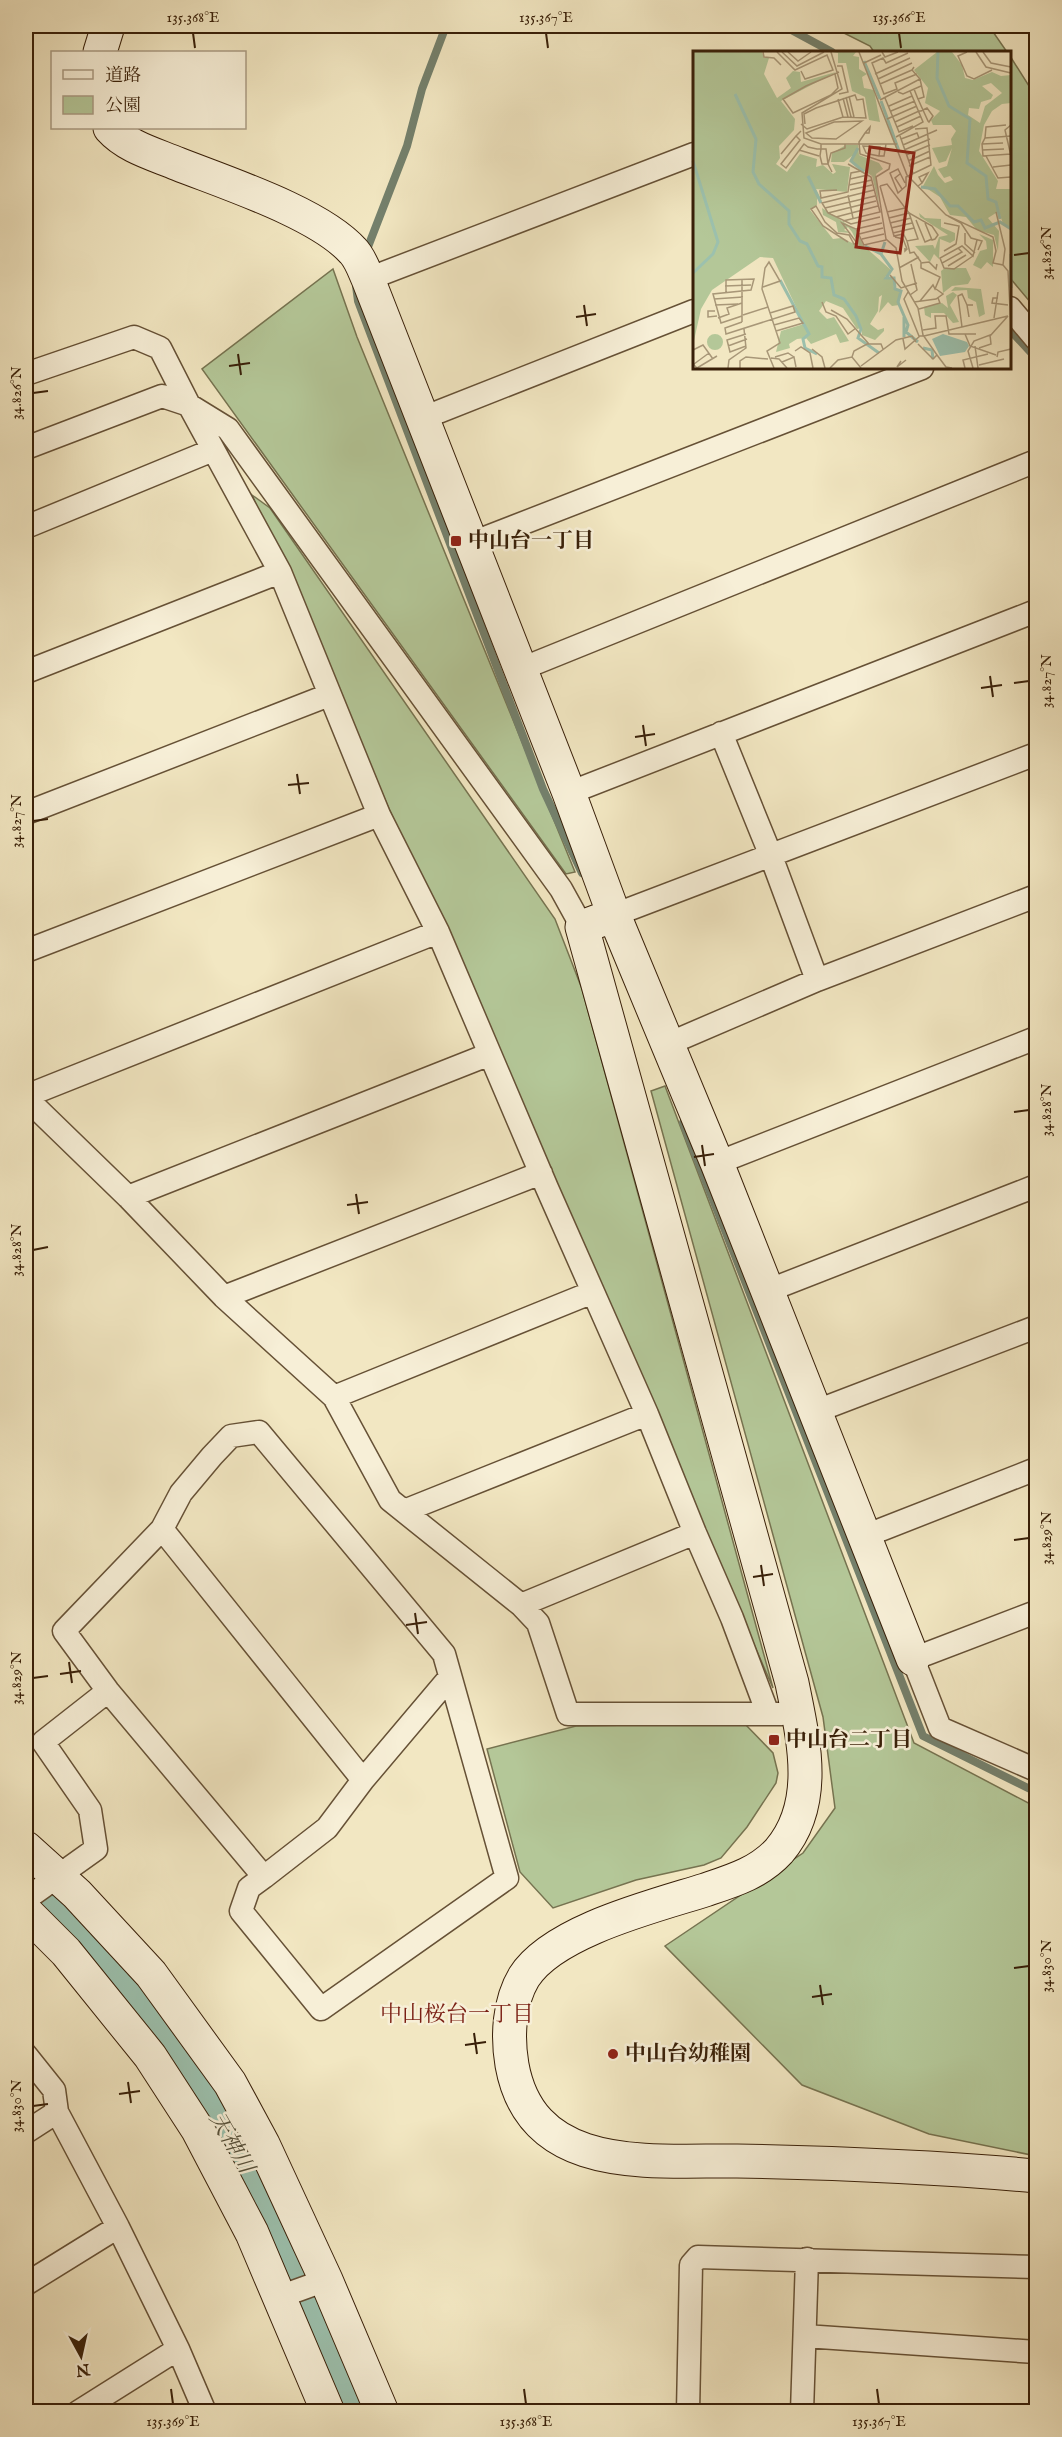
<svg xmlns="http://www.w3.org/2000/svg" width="1062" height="2437" font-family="'IM FELL English','Noto Serif JP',serif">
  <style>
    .green { fill: #b4c798; stroke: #767350; stroke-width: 1.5 }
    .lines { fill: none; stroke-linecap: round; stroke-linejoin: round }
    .stream { stroke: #74806c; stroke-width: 8 }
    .river { stroke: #9cc1ae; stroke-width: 46 }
    .street-casing { stroke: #665136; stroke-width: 25 }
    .secondary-casing { stroke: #381f08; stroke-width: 35 }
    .street { stroke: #f7efd7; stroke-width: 22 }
    .secondary { stroke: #f7efd7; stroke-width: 33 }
    .ticks { fill: none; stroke: #381f08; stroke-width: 2 }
    .poi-dot { fill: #8f2418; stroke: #f7efd7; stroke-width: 2 }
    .labels { text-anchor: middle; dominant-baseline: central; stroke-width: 5; stroke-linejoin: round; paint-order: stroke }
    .poi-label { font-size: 21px; font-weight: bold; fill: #381f08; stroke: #f7efd7; text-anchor: start }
    .neighbourhood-label { font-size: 22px; fill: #7a1f14; stroke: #f7efd7 }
    .water-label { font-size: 22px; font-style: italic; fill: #56503a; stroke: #f7efd7 }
    .inset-river { fill: none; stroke: #9cc1ae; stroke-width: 3 }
    .inset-road { fill: none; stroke: #a89778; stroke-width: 1.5 }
    .view { fill: #8f2418; fill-opacity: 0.15; stroke: #8f2418; stroke-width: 3 }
    .inset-edge { fill: none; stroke: #381f08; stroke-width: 3 }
    .neatline { fill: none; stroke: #381f08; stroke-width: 2 }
    .ticks-label { font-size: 15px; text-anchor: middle; fill: #381f08 }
  </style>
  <rect width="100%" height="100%" fill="#f2e7c2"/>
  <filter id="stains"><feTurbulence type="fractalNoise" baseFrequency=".00333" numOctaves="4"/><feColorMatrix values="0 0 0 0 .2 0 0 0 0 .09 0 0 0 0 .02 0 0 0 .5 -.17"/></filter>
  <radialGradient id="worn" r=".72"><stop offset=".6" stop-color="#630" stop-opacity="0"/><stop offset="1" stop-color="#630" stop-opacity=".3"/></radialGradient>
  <!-- green -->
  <path class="green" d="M830 26H989L1007 52H874L870 46Z
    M1010 56 1036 97V309L1010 278Z
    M333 269 357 337 575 872 566 874 202 369Z
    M252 495 270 508 555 919 582 989 773 1688Z
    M665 1086 914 1743 1036 1807V2156L929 2134 802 2085 665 1946 803 1853 835 1808 823 1717 651 1091Z
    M744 1723 773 1753 778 1773 776 1783 747 1827 721 1858 704 1865 636 1880 553 1908 520 1872 487 1749 576 1726Z"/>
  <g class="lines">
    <!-- stream -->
    <path class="stream" d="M784 26 832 52
      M366 252 407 146 422 89 446 26
      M356 286 358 301 543 789 582 873
      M1010 330 1036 358
      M683 1123 923 1736 1036 1792"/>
    <!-- river -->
    <path class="river" d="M56 1905 167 2035 246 2166 283 2240 355 2412"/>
    <!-- street casing -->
    <g class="street-casing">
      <path id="street" d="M368 279 694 154
        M1010 308 1036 339
        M26 374 134 337 160 348 189 405 228 429 561 889 582 927
        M423 418 694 311
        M26 448 162 396 189 405 280 572 379 815 438 932 547 1188 647 1414 695 1533 732 1618 768 1714
        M26 527 213 450
        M472 543 922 368
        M521 669 1036 461
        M26 672 280 572
        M721 733 771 856 817 980
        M569 793 1036 611
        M26 813 329 695
        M614 915 1036 754
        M26 951 379 815
        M668 1044 817 980 1036 896
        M26 1096 438 932
        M26 1098 128 1197 224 1297 334 1397 390 1500 521 1605 695 1533
        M717 1163 1036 1038
        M128 1197 490 1054
        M767 1291 1036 1186
        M224 1297 541 1173
        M334 1397 593 1292
        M814 1412 1036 1327
        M259 1432 444 1654 507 1878 321 2009 241 1911 249 1888 264 1877 108 1691 64 1631 162 1529 181 1493 212 1456 231 1436Z
        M404 1511 647 1414
        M162 1529 363 1780 327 1828 264 1877
        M865 1536 1036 1469
        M521 1605 538 1623 568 1714H782
        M1036 1612 913 1659 940 1728 1036 1770
        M363 1780 450 1677
        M26 1899 96 1849 90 1810 43 1742 108 1691
        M26 2055 54 2090 57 2112 118 2227 178 2349 205 2412
        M26 2132 57 2112
        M26 2284 118 2227
        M279 2297 326 2280
        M805 2336 1036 2352
        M78 2412 178 2349
        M688 2412 691 2265 698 2257 1036 2267
        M802 2412 807 2259"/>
    </g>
    <!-- secondary casing -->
    <g class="secondary-casing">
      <path id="secondary" d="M100 52 108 26
        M110 128C127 147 154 154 178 164 226 183 319 213 353 251 360 258 364 270 368 279L569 793 614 915 582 927 792 1683C803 1738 820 1803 779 1851 759 1873 732 1881 705 1890 654 1906 553 1931 524 1977 509 2002 507 2036 512 2065 532 2176 652 2160 737 2161 837 2163 937 2167 1036 2176
        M614 915 717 1163 913 1659
        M26 1848 77 1894 151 1974 230 2083 263 2144 326 2280 382 2412
        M26 1912 66 1952 150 2056 198 2130 252 2233 328 2412"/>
    </g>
    <!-- street -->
    <use href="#street" class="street"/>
    <!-- secondary -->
    <use href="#secondary" class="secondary"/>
  </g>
  <!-- ticks -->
  <path class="ticks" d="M193 33 195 48M546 33 548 48M899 33 901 48M1014 255 1029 253M584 305 587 326M576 317 596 314M238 354 241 375M229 366 250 363M33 393 48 391M990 676 993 697M1014 683 1029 681M981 688 1002 685M643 725 646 746M635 737 655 734M297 774 300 794M288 785 309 783M33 821 48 819M1014 1112 1029 1110M702 1145 705 1166M694 1157 714 1154M356 1194 359 1214M347 1205 368 1202M33 1250 48 1247M1014 1540 1029 1538M761 1565 764 1586M753 1577 773 1574M415 1613 418 1634M406 1625 427 1622M69 1662 72 1683M60 1674 81 1671M33 1678 48 1676M1014 1968 1029 1966M820 1985 823 2005M812 1997 832 1994M474 2033 477 2054M465 2045 486 2042M128 2082 131 2103M119 2094 140 2091M33 2106 48 2104M171 2389 173 2404M524 2389 526 2404M877 2389 879 2404"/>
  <!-- markers -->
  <g class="poi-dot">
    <rect x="450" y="535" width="12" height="12" rx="3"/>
    <rect x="768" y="1734" width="12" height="12" rx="3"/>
    <circle cx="613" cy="2054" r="6"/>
  </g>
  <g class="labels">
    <!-- poi labels -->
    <g class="poi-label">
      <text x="468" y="541">中山台一丁目</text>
      <text x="786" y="1740">中山台二丁目</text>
      <text x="625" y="2054">中山台幼稚園</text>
    </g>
    <!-- neighbourhood labels -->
    <g class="neighbourhood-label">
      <text x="457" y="2015">中山桜台一丁目</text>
    </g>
    <!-- water labels -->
    <g class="water-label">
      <text transform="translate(231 2143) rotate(60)">天神川</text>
    </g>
  </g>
  <!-- overview -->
  <g transform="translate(693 51)">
    <rect width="318" height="318" fill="#f2e7c2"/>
    <path d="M0 1H69L71 7H76L71 23 84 47 98 37 93 27 100 20 107 21 108 31 143 21 88 50 102 68 101 79 86 95 87 107 83 113 94 121 107 103 124 108 123 116 130 114 140 123 143 121 139 113 157 116 154 141 123 138 129 150 124 147V154L117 159 140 188 148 187 166 195 159 181 155 176 151 179 158 182 145 181 143 171 130 164 129 157 163 179 171 195 198 219 192 226 200 228 201 238 208 240 206 254 199 255 195 251 186 262 189 244 186 246 185 260 177 273 185 279 191 277V280L182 289 169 284V277L164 278 150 257 133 250 126 260 134 268 141 266 156 290 147 292 143 283 118 293 113 287 104 288 96 293 97 297 83 301 88 280 111 273 80 207 67 206 19 239 8 258 0 294ZM140 1H163L160 5 166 6V18L174 23 169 26 171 37 181 39 187 71 176 69 172 46 159 40 153 12H145V2ZM244 1H259L269 14 272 27 280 29 299 21 308 25 318 24V52L309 53 299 60 291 74 286 100 305 130 303 138H318V178L310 173 306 160 295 167 306 180 305 200 301 184 284 179 273 166 257 164 247 146 230 135 241 115 245 124 252 132 260 129 257 125 251 127 245 118 254 115 259 97 253 110 246 112 239 97 259 94 258 88 263 80 258 74H240L238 69 247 60 232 52 235 37 221 19ZM298 32 309 42 292 55 287 72 275 64 276 57 286 58 288 51 298 48 300 44 289 35ZM153 94H165L166 104 186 112 190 118 183 123 186 154 179 125 160 112 159 105 151 111H138L139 102ZM226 162 232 167 248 168V176L262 182V189L257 192 247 188 246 208 241 203 237 211 222 195 240 194 242 198 246 186 255 184 227 166ZM286 183 300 189V216L294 211 288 218 280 214 287 200 294 198 293 190ZM252 217H273L278 228 275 233 259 235 250 242 248 220ZM262 236 288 238 292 263 286 266 283 251 275 247 274 239 258 240ZM260 241 264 244 257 254 266 271 260 272 251 262H238V267L232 264 231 256 249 252 255 257 253 245ZM14 291a8 8 0 1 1 16 0a8 8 0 1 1-16 0Z" fill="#b4c798" fill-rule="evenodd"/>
    <path d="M250 283 274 291 276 295 272 301 247 305 239 288Z" fill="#9cc1ae"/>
    <path class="inset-river" d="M245 1 244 27 256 55 277 68 274 112 293 125 295 148 303 151 307 168M171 10 187 48M42 43 63 88 60 121 66 133 96 160V173L107 190 114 193 125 215 129 216V226L138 227 141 244 151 248 163 265 168 278 165 287 186 302M188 50 206 100M165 97 158 110 171 121M0 110 25 191 20 203 0 222M115 125 128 152M228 136 242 138 257 155H265L281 171 288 169 292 177 307 171 318 178M172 195 188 203 192 191M188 203 199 218 193 227H201L202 238 208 240 205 251 215 274 213 281 225 291M318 203V237M87 229 116 283 110 288 112 297 124 303M211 286V266M230 297 239 299 240 308"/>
    <path class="inset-road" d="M70 1 71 6 81 7 88 14M84 1 102 19 134 4 140 19 112 28 108 20M89 1 104 15 131 1M95 1 105 10 118 1M138 1 149 38 109 62 111 87 128 93H204M166 1 214 124 253 164 300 186 303 200 300 212 310 214 315 220 318 276M189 1 192 6 205 1M274 1 265 5 274 25 281 28 299 19M283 1 293 16 318 22M290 1 298 12 318 16M215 2 193 12 190 7 179 12 191 43 204 38 202 32 224 23M171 12 188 4M144 15H149L155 41 146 43M142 23 145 37 138 44 100 62 90 48 113 35 146 21M182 23 217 7M185 28 219 12M187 33 219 19M221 38 225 48 231 46 227 28M205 41 210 43 228 35M156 45 161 66M153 46 158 66M150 47 155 66M192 47 206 81 220 75M145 48 150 66M187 49 227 28 219 19 221 16M196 55 219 45M198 60 222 50M194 68 224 55M169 70 143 88 119 87 113 82 141 71ZM202 71 226 60H228L234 57 240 65 236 71 235 70 225 48M108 73 114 78 150 66 173 67 170 48 164 49 162 44 123 57 111 63 112 73M318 74 312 79 318 105M204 76 228 65M108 80 103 85 107 89 88 113 93 117 111 93 115 96 124 98H133L135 113H129L127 105 128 98V93M172 82H176L177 76 172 82 166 91 167 103 197 113 196 118 183 126 193 188 203 197 209 230 225 257 230 284 244 304M207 85 220 122M318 85 292 87 289 93 290 105 318 103M203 86 230 71 217 40M292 87 293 76 313 74M208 88 224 82 226 87M289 93 310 92M210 94 244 79M106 99 126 105M211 99 237 88M289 99 311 98M88 103 103 85M213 104 237 94M186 105 187 96 170 95 173 102 176 103 186 105H191L193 93M293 105 305 127 318 126M215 110 237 100M216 115 237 106M300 116 318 114M139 121 135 113 138 102 152 97V93M207 123 202 127 209 138M157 128 175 124M212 132 205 118 197 122 205 142 213 135V126L238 114 234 77 222 78M156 134 179 129M156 134 158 122 168 120M187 135 194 133 216 162 239 175 245 184 242 188 239 189 232 172M187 135 201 185 210 183M225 135 229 132 226 126 235 122 229 132M144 139 127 140 128 147 155 141 156 134M157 139 179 134M181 139 129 152 135 162 158 173 187 166M155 144 160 167M132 157 182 145M194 161 212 157M303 161 312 198 310 214M135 162 183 150M255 165 268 172 278 187 289 190 285 199M143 166 185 155M196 167 216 162 225 188 214 190 209 180M223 169 232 191 239 188M150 170 187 161 178 126 155 113M197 172 218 167M198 177 219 172M163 178 189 172M200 182 221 177M272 182V193L282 202M166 183 190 177M202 186 210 188 214 198 212 200V197M169 188 191 183M214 190 217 202 221 201 228 211M155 191 130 175 118 158 123 155 132 171 144 182 156 184 161 193 164 192 149 172 163 178 171 194 193 189M265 197 269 201 249 212 251 217 261 218 280 205M251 200 263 193 266 175 251 172M249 212 247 207 269 195 280 205 284 189M255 215 273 204M206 217 226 206M197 224 208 237 224 232M49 228V271M32 235 58 234M70 236 87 230 76 211 72 217 69 238 87 292 74 300 81 317M33 241V229L61 228 58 239 20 243 28 272 49 265M215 241 211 248 226 285H231M217 244 224 239 218 213M305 247H300L299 252 315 254M21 248 50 246M227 250 240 234 242 238 247 226 228 217V212L236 211 243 218 244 213M129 251 133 261 143 265 155 283 163 277M221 251 243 248 250 243 243 238M22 254 45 253M226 258 247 252 245 247M138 259 154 268 176 293M22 260H15V266L24 265M50 264 75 256M276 266 274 254H280M25 267 36 263 34 257 49 252M301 267 305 241M49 271 32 277 33 283 102 261 100 255 77 262M81 274 106 267 110 272 83 280M269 276 265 245 269 243 274 254M230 279 243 277 242 265H253L256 283H283M53 283 34 289 37 301 53 295M272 283 277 295 303 304M231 285 315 265M297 285 315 265M210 288 212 298 227 285M225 293 240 308 244 304 253 316 259 317M35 295 54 288M282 295 285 317M119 298 129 306 132 317M0 299 10 294 20 308M102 300 108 296 117 302 120 317M82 306 95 302 101 306M159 306 161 300 174 293H188L190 298M304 306 305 301 318 298M78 307 86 308 94 317M208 310 204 316 213 309M89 311 101 306 103 316M0 313 4 317 24 305M1 313 16 302M286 314 311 308M168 315 203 289 219 285 223 291M35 317 36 309 53 297 51 278M47 317V310L53 306 75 308M137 317 145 309 159 306 168 317M272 317 270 309 295 303M280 317 275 300 281 290 297 284 298 293 286 297"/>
    <path class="view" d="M177 96 221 102 207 202 163 196Z"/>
    <rect width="318" height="318" class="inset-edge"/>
  </g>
  <!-- margin -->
  <rect width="1062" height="2437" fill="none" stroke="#f2e7c2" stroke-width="66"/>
  <!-- legend -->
  <rect x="51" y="51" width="195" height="78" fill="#f7efd7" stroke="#ab9c84" stroke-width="1.5"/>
  <rect x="63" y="70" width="30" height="9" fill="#f7efd7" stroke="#ab9c84" stroke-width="1.5"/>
  <text x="105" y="81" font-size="18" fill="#381f08">道路</text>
  <rect x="63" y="96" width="30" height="18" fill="#b4c798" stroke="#ab9c84" stroke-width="1.5"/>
  <text x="105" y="111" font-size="18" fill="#381f08">公園</text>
  <!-- north arrow -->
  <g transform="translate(81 2356) rotate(172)" stroke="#f7efd7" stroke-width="4.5" paint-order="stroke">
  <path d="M0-4.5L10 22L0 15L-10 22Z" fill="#381f08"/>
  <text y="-9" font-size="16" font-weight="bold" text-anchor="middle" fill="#381f08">N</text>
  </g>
  <rect x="33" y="33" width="996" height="2371" class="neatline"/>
  <g class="ticks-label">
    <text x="193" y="22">135.368°E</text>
    <text x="546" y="22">135.367°E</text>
    <text x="899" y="22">135.366°E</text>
    <text transform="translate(1046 253) rotate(-90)" y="5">34.826°N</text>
    <text transform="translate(16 393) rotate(-90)" y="5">34.826°N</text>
    <text transform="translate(1046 681) rotate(-90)" y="5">34.827°N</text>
    <text transform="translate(16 821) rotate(-90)" y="5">34.827°N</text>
    <text transform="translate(1046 1110) rotate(-90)" y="5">34.828°N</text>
    <text transform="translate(16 1250) rotate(-90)" y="5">34.828°N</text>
    <text transform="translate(1046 1538) rotate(-90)" y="5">34.829°N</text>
    <text transform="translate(16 1678) rotate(-90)" y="5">34.829°N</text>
    <text transform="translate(1046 1966) rotate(-90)" y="5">34.830°N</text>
    <text transform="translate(16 2106) rotate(-90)" y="5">34.830°N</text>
    <text x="173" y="2426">135.369°E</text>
    <text x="526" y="2426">135.368°E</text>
    <text x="879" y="2426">135.367°E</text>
  </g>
  <rect width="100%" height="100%" filter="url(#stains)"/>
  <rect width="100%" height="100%" fill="url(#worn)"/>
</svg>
